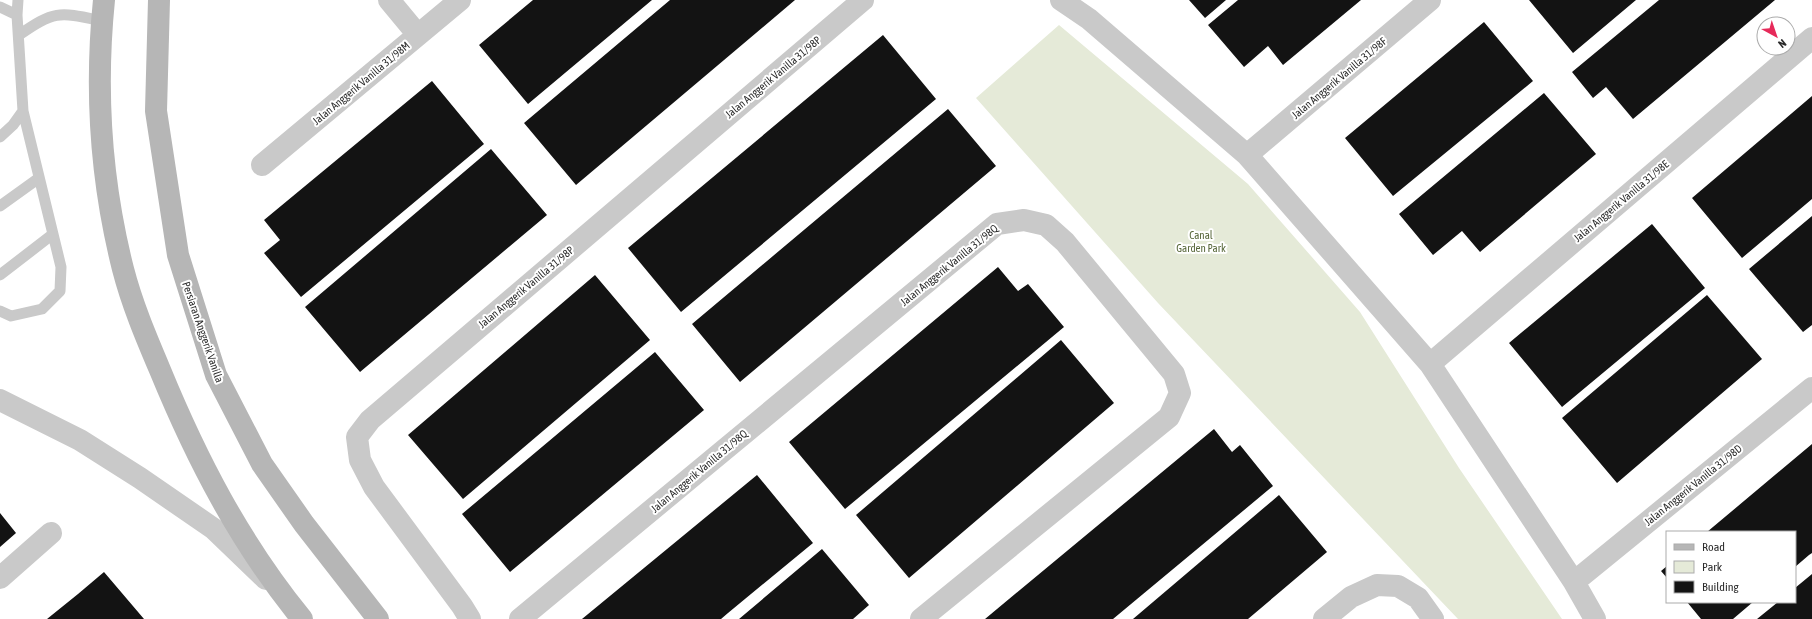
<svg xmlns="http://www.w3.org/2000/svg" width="1812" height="619" font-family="'Asap Condensed',sans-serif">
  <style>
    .green { fill: #e5ead8 }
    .building { fill: #131313 }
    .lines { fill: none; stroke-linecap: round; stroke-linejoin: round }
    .lane { stroke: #c9c9c9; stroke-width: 11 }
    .street { stroke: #c9c9c9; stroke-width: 22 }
    .secondary { stroke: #b6b6b6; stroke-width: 22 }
    .labels { text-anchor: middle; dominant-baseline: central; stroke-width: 4; stroke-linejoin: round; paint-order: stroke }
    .street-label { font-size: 11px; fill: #2c2c2c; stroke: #fff }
    .park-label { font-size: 11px; fill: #576739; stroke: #fff }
  </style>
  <rect width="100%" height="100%" fill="#fff"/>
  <!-- green -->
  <path class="green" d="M1059 25 1248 184 1360 312 1459 468 1562 619H1458L1158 303 976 98Z"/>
  <!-- building -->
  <path class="building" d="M533 0H652L528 104 479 45Z
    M670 0H795L576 185 524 123Z
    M1189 0H1226L1205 18Z
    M1238 0H1361L1283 65 1268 46 1244 67 1208 25Z
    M1529 0H1636L1573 53Z
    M1659 0H1775L1633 119 1606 87 1593 98 1572 72Z
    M1484 22 1533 81 1393 196 1345 138Z
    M883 35 936 99 681 312 628 248Z
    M432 81 484 144 301 297 264 253 280 240 264 220Z
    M1544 93 1596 154 1480 252 1462 231 1433 255 1399 214Z
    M1812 96V199L1742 258 1692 198Z
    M948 109 996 166 740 382 692 324Z
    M491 149 547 215 360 372 305 307Z
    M1812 216V325L1803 332 1749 269Z
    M1652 224 1705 288 1562 407 1509 343Z
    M998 267 1018 291 1028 284 1064 327 845 509 789 442Z
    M595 275 650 340 463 499 408 435Z
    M1707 295 1762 359 1617 483 1562 418Z
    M1061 340 1114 403 909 578 856 515Z
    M655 352 704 410 510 572 462 514Z
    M1214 429 1232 452 1240 445 1273 486 1113 619H985Z
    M1812 444V553L1809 555 1795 567V532H1707Z
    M757 475 813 543 728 613 721 619H582Z
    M1279 495 1327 552 1281 591 1248 619H1133Z
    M0 513 16 533 0 547Z
    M822 549 869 605 853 619H739Z
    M1667 566V578L1661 571Z
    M104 572 144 619H47L78 594Z
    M1812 574V619H1757L1778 602H1795V588Z
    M1687 602H1753L1733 619H1701Z"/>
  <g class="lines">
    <!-- lane -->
    <path class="lane" d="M0 7 17 15 23 111 13 125 0 137
      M17 15 18 0
      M19 35C55 10 59 12 102 21
      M0 206 39 178
      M0 275 53 234
      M0 311 11 316 42 309 60 291 61 267 23 111"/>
    <!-- street -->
    <path class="street" d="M389 0 418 35
      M1061 0 1089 19 1247 155 1430 364 1574 582 1595 619
      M1247 155 1430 0
      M262 165 460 0
      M1430 364 1812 38
      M0 400 80 440 140 478 214 529 266 579
      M0 578 51 533
      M1574 582 1812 388
      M470 619 462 606 374 487 360 460 357 437 370 420 863 0
      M520 619 997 224 1024 220 1046 225 1065 242 1174 374 1180 393 1169 417 921 619
      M1324 619 1351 597 1377 585 1398 586 1418 598 1433 619"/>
    <!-- secondary -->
    <path class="secondary" d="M104 0C95 89 101 182 123 269 132 304 146 337 160 370 197 460 240 543 302 619
      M159 0 156 111 178 255 216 375 262 464 304 524 378 619"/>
  </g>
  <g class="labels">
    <!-- street labels -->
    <g class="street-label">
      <text transform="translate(773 77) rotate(-40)">Jalan Anggerik Vanilla 31/98P</text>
      <text transform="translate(1339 78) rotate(-40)">Jalan Anggerik Vanilla 31/98F</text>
      <text transform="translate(361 83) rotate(-40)">Jalan Anggerik Vanilla 31/98M</text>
      <text transform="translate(1621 201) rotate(-40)">Jalan Anggerik Vanilla 31/98E</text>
      <text transform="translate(949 265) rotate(-39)">Jalan Anggerik Vanilla 31/98Q</text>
      <text transform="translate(526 287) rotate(-40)">Jalan Anggerik Vanilla 31/98P</text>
      <text transform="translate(203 332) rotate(71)">Persiaran Anggerik Vanilla</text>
      <text transform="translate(699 471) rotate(-40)">Jalan Anggerik Vanilla 31/98Q</text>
      <text transform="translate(1693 485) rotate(-39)">Jalan Anggerik Vanilla 31/98D</text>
    </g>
    <!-- park labels -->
    <g class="park-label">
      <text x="1201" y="235">Canal<tspan x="1201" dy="13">Garden Park</tspan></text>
    </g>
  </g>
  <!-- legend -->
  <rect x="1666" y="531" width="130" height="72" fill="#ffffff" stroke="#ababab"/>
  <rect x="1674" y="544" width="20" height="6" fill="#b6b6b6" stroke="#ababab"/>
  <text x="1702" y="551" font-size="12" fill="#2c2c2c">Road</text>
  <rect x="1674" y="561" width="20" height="12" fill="#e5ead8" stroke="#ababab"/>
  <text x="1702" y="571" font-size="12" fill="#2c2c2c">Park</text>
  <rect x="1674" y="581" width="20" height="12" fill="#131313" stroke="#ababab"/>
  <text x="1702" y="591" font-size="12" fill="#2c2c2c">Building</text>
  <!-- north arrow -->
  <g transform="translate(1776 36) rotate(140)"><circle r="19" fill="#ffffff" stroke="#ababab"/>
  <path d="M0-3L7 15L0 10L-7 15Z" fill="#e62a5a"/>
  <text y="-6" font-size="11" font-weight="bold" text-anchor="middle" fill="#2c2c2c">N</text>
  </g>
</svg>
